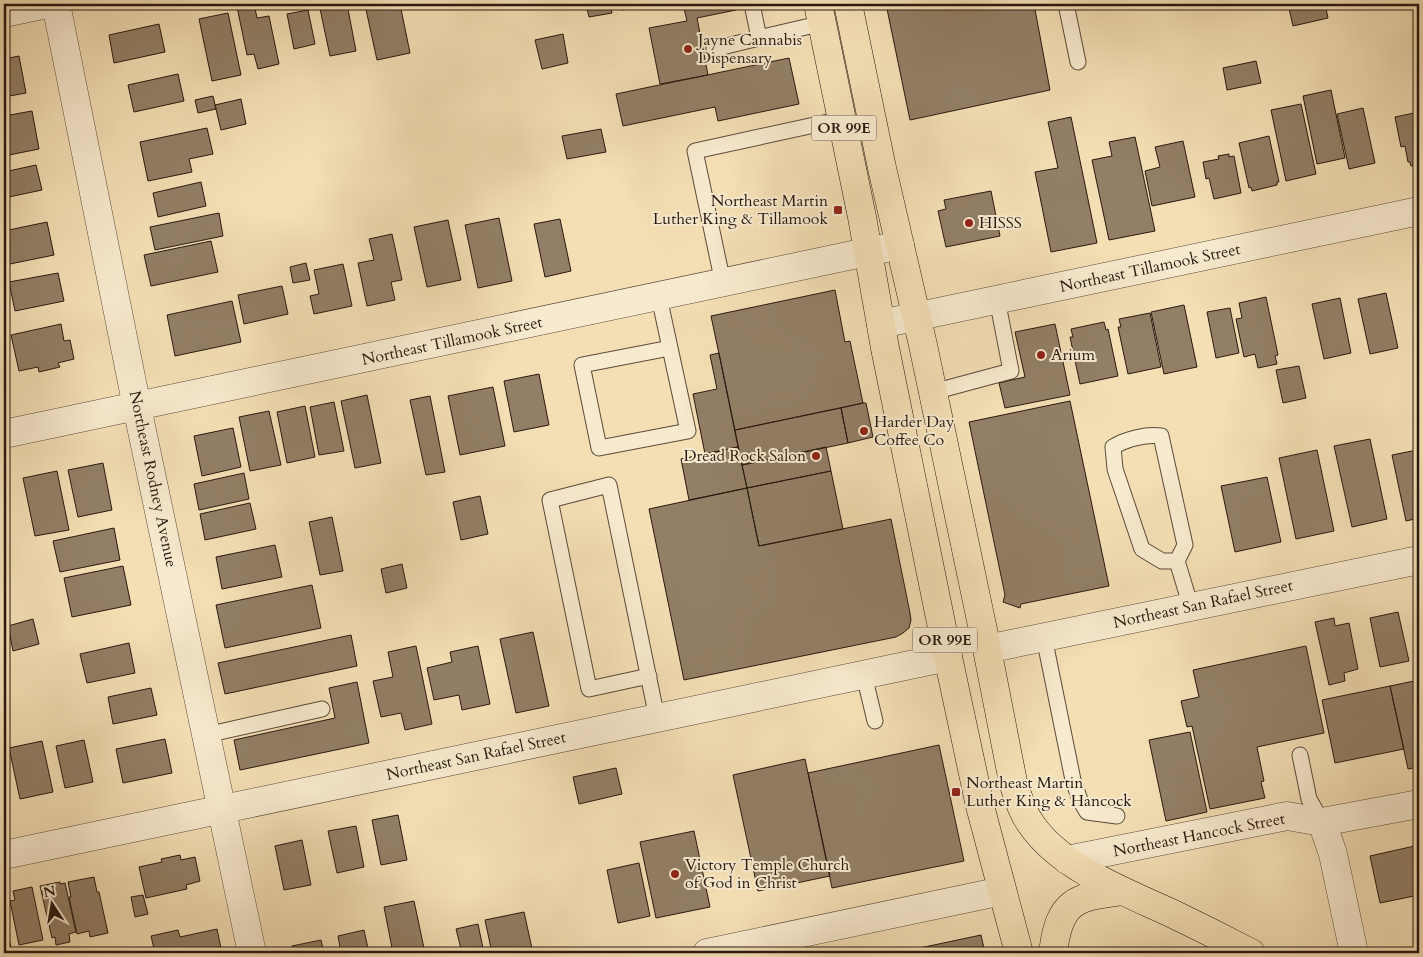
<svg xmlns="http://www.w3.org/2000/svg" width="1423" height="957" font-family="Cardo,serif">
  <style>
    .building { fill: #927f66; stroke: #281810 }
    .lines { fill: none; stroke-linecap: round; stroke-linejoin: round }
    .service-casing { stroke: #5b4a39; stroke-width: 17 }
    .minor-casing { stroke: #5b4a39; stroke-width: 29 }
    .primary-casing { stroke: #281810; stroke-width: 29 }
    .service { stroke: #f8eacf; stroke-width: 15 }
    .minor { stroke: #f8eacf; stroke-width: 28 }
    .primary { stroke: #f4dfb5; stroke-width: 28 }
    .poi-dot { fill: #8f2418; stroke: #f8eacf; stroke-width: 2 }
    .labels { text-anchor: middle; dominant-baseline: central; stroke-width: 4; stroke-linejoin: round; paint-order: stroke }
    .shield { fill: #f8eacf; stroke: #665749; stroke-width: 1 }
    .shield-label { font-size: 15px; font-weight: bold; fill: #281810 }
    .poi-label { font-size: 16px; fill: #281810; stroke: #f8eacf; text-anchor: start }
    .street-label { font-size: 16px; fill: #281810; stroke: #f8eacf }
  </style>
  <rect width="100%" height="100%" fill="#f4dfb5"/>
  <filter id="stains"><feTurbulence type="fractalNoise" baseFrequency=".004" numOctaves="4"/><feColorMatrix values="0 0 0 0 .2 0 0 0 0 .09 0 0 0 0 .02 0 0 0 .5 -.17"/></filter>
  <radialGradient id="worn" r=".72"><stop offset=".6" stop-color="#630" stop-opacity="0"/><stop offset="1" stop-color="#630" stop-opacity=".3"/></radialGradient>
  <!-- building -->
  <path class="building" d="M254 4 257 18 269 16 279 64 258 69 254 54 247 55 237 7Z
    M319 4H347L356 51 330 56Z
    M370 4H400L410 53 377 60 365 5Z
    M551 4H572L552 8Z
    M586 4H610L612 13 589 17Z
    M621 4H644L645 6 622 10Z
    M683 4H735L736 10 697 18 708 75 660 84 649 28 687 21Z
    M886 4H1034L1050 90 910 120Z
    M1288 4H1325L1328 18 1293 26Z
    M308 10 315 44 294 49 287 14Z
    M228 13 241 75 212 81 199 19Z
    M159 24 165 52 114 63 109 35Z
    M563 34 568 63 542 69 535 40Z
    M19 56 26 93 4 97V59Z
    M789 58 799 104 718 121 715 107 623 126 616 94Z
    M1256 61 1261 83 1227 90 1223 68Z
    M178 74 184 101 134 112 128 85Z
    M1331 90 1345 158 1317 164 1303 96Z
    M213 96 216 109 198 113 195 100Z
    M241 99 246 124 221 130 215 105Z
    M1301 104 1316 174 1286 181 1271 110Z
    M1363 108 1375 163 1349 169 1337 114Z
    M32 111 39 149 4 156V116Z
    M1419 112V164L1411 166 1410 162H1408L1405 146 1401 147 1395 117Z
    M1071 117 1097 243 1051 252 1035 172 1058 168 1048 122Z
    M207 128 213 154 189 159 192 172 148 181 140 142Z
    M601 129 606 152 567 159 562 136Z
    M1269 136 1279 182H1277V185L1252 191 1251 187 1249 188 1239 143Z
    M1135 137 1155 231 1109 240 1092 160 1112 156 1109 142Z
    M1183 141 1195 197 1152 206 1145 171 1160 167 1155 147Z
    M1229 154V157L1234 156 1241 193 1214 199 1209 178 1206 179 1203 162 1219 159 1218 156Z
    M36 165 42 190 4 198V172Z
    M201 182 206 206 158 217 153 193Z
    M991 191 1000 236 946 247 938 211 946 209 944 200Z
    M219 213 223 236 155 250 150 227Z
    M499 218 512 281 478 288 465 225Z
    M560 219 571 271 545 277 534 224Z
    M448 220 461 280 427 287 414 227Z
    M47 222 54 255 5 265 4 231Z
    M392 234 402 280 391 282 395 300 367 306 358 263 374 260 369 239Z
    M211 241 218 272 151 286 144 255Z
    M306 263 310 280 293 283 290 267Z
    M343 264 352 306 314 314 310 296 319 294 314 270Z
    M58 273 64 301 15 311 9 282Z
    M282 286 288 314 244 324 238 295Z
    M835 290 845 342 850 341 863 403 735 430 711 316Z
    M1386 293 1398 348 1370 354 1358 299Z
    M1266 297 1278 355 1275 356 1277 364 1258 368 1255 354 1244 357 1236 319 1242 318 1239 303Z
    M1340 298 1351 353 1324 359 1312 304Z
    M232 301 241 342 175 356 167 315Z
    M1184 305 1197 367 1164 374 1151 312Z
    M1230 308 1239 353 1216 358 1207 312Z
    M1150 313 1161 367 1128 374 1118 327H1121L1119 319Z
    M1104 322 1106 330 1108 329 1118 376 1080 384 1070 337H1073L1071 329Z
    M61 324 64 341 70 340 74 359 58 363 60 367 39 372 38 367 19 371 11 335Z
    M1055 324 1070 395 1005 408 999 383 1025 377 1015 332Z
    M719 353 738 447 705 454 693 394 717 389 710 355Z
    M1299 366 1306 398 1283 403 1276 370Z
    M539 374 549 425 514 432 504 381Z
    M493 387 505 446 460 455 448 396Z
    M367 395 381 463 355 468 341 401Z
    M430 396 445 472 426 475 410 400Z
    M1070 401 1109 586 1021 604 1020 608 1003 602 1005 595 969 422Z
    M334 402 344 451 319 455 310 407Z
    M863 403H866L873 437 848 443 841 408Z
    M305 406 315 457 287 463 277 412Z
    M841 408 848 443 742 465 735 430Z
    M269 411 281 465 250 471 239 417Z
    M233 428 241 467 202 476 194 436Z
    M1370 439 1387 519 1352 527 1334 446Z
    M738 447 747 488 689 500 681 459Z
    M826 447 831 471 747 488 742 465Z
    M1317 450 1334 531 1296 539 1279 458Z
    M1417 450 1419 460V518L1406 521 1392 455Z
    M103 463 112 510 78 517 68 470Z
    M57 471 69 530 35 536 23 478Z
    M831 471 843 529 759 546 747 488Z
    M244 473 249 499 199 510 194 484Z
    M1267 477 1281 542 1235 552 1221 486Z
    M747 488 759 546 891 519 910 613 911 620 909 628 903 633 896 637 684 680 649 509Z
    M480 496 488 534 461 540 453 502Z
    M250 503 256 529 205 540 200 514Z
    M332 517 343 571 320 575 309 522Z
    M114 528 120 560 60 572 53 541Z
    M275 545 282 577 222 589 216 557Z
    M402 564 407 588 386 593 381 569Z
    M123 566 131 605 72 617 64 578Z
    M312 585 321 628 225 648 216 605Z
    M1398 612 1409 661 1380 667 1370 618Z
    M1334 618 1335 626 1349 623 1358 669 1344 673 1345 681 1329 685 1315 622Z
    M33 619 39 644 13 651 8 626Z
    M533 632 549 706 516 713 500 639Z
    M351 635 357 666 225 694 218 663Z
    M129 643 135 673 87 683 80 654Z
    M416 646 432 724 405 730 401 713 381 717 373 681 393 677 388 652Z
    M478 646 490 704 462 710 459 695 434 700 427 668 452 662 450 652Z
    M1306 646 1324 733 1257 747 1264 781 1261 782 1265 798 1210 809 1192 726 1187 727 1181 701 1199 697 1193 670Z
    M1419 680V767L1408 769 1390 686Z
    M357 682 369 743 240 770 234 740 335 718 329 688Z
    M1390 686 1404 749 1335 763 1322 700Z
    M151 688 157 715 113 724 108 697Z
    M1190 732 1207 812 1166 821 1149 740Z
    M165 739 172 773 123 783 116 749Z
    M84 740 93 782 65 788 56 746Z
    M42 741 53 792 20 799 9 748Z
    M939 745 964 861 832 888 808 773Z
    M805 759 830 876 758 891 733 775Z
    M616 768 622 794 579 804 573 777Z
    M398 815 407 860 381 865 372 820Z
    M356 826 364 867 337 873 328 831Z
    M694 831 710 907 656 918 640 842Z
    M302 840 311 885 284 890 275 846Z
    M1419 845V895L1380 903 1370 856Z
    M180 855 181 860 195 857 200 881 186 885 187 889 146 898 139 867 162 862 161 859Z
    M639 863 650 916 618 923 607 870Z
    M94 877 97 892H99L108 933 90 937 89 931 77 934 69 897H71L68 882Z
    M60 882V884L65 883 76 932 69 934 70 942 56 945 55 937 52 938 40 886Z
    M32 887 43 940 19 945 10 901 15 900 13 891Z
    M143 895 148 914 135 917 131 897Z
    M414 901 425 953H393L384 907Z
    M1419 901V928L1414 902Z
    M524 912 533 953H492L485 920Z
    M4 913 12 953H4Z
    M478 924 484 953H462L456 929Z
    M217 929 222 953H155L151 936 178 930 180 937Z
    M364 930 369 953H341L338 936Z
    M981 935 985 953H896Z
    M321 940 324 953H293L292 946Z"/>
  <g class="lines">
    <!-- service casing -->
    <g class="service-casing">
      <path id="service" d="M752 4 759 38 823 23
        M1066 4 1078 62
        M714 49 759 38
        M723 283 695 151 842 119
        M659 297 688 431 599 448 582 365 670 348
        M933 392 1011 371 997 299
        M1177 561H1162L1142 549 1115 469 1113 447C1126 439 1146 434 1161 436L1185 545 1177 561 1191 607
        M1044 637 1073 780 1080 800 1087 812 1117 816
        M864 675 875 721
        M649 676 589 689 550 500 609 485 657 718
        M206 735 322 709
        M1300 755 1309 799 1322 822"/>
    </g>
    <!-- minor casing -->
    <g class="minor-casing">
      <path id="minor" d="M56 4 137 407 252 953
        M4 13 47 4
        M881 324 1419 211
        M4 434 900 245
        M987 649 1419 560
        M1322 822 1333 854 1354 953
        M4 855 948 657
        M1067 860 1287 816 1322 822 1419 804
        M707 953 1002 891"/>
    </g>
    <!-- primary casing -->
    <g class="primary-casing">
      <path id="primary" d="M818 4 862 217 885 348 948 657 980 806 1019 953
        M848 4 882 168 923 345 987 649 1013 782C1018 797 1022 812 1031 824 1060 867 1123 891 1169 912 1196 925 1224 939 1251 953
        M1053 953C1059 902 1074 897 1122 891"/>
    </g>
    <!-- service -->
    <use href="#service" class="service"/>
    <!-- minor -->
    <use href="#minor" class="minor"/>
    <!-- primary -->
    <use href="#primary" class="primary"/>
  </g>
  <!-- markers -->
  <g class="poi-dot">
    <circle cx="688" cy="49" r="5"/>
    <rect x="833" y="205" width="10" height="10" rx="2.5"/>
    <circle cx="969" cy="223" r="5"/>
    <circle cx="1041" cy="355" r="5"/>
    <circle cx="864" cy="431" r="5"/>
    <circle cx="816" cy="456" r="5"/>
    <rect x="951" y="787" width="10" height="10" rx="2.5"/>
    <circle cx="675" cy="874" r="5"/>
  </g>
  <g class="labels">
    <!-- shield labels -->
    <g class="shield">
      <rect x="811.5" y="115.5" width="65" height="25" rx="4"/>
      <rect x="912.5" y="627.5" width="65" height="25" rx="4"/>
    </g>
    <g class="shield-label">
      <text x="844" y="128">OR 99E</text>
      <text x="945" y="640">OR 99E</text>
    </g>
    <!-- poi labels -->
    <g class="poi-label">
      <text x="698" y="40">Jayne Cannabis<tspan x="698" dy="18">Dispensary</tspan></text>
      <text x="828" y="201" text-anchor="end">Northeast Martin<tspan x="828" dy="18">Luther King &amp; Tillamook</tspan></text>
      <text x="979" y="223">HISSS</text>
      <text x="1051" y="355">Arium</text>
      <text x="874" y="422">Harder Day<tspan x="874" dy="18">Coffee Co</tspan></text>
      <text x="806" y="456" text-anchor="end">Dread Rock Salon</text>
      <text x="966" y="783">Northeast Martin<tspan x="966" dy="18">Luther King &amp; Hancock</tspan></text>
      <text x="685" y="865">Victory Temple Church<tspan x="685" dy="18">of God in Christ</tspan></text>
    </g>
    <!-- street labels -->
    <g class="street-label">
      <text transform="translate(1150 268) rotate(-12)">Northeast Tillamook Street</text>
      <text transform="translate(452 341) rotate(-12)">Northeast Tillamook Street</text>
      <text transform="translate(153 479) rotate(78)">Northeast Rodney Avenue</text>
      <text transform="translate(1203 604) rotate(-12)">Northeast San Rafael Street</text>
      <text transform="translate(476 756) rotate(-12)">Northeast San Rafael Street</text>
      <text transform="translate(1199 835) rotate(-11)">Northeast Hancock Street</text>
    </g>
  </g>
  <!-- margin -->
  <rect width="1423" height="957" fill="none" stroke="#f4dfb5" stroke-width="20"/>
  <rect x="5" y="5" width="1413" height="947" fill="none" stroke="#281810" stroke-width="2.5"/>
  <rect x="10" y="10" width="1403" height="937" fill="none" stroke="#281810"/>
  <!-- north arrow -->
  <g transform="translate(52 904) rotate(348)" stroke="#f8eacf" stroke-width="4" paint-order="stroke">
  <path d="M0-4L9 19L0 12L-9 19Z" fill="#281810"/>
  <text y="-8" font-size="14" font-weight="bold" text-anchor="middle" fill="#281810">N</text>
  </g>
  <rect width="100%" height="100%" filter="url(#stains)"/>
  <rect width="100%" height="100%" fill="url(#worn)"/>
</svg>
